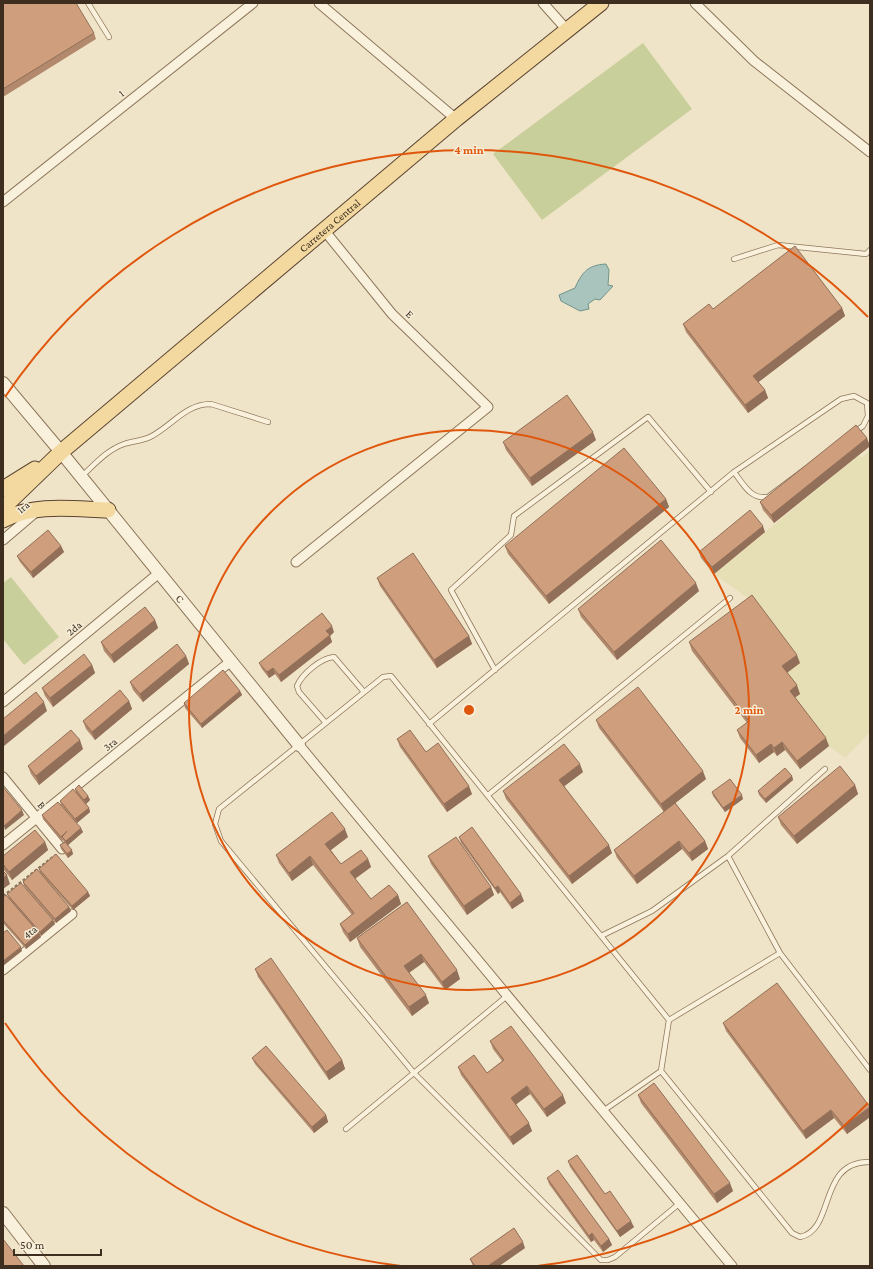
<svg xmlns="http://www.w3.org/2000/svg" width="873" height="1269" font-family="'Crimson Pro',serif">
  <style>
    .farmland { fill: #e6deb5 }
    .green { fill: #c9cf9b }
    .water { fill: #a9c4bc; stroke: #6f938a }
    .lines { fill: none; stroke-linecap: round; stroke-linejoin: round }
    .service-casing { stroke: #8d765c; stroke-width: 6 }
    .minor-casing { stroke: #8d765c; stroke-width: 11 }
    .tertiary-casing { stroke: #8d765c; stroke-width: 14 }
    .primary-casing { stroke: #5b4430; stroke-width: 17 }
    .path { stroke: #8d765c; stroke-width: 2; stroke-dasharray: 3 2; stroke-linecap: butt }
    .service { stroke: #faf1dc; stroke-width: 4.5 }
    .minor { stroke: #faf1dc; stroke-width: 9 }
    .tertiary { stroke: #faf1dc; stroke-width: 12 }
    .primary { stroke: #f3d9a0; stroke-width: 15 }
    .wall { fill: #b2896c }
    .shaded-wall { fill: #916f58 }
    .building { fill: #cf9f7d; stroke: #916f58 }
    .ring { fill: none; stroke: #df570d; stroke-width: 2 }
    .labels { text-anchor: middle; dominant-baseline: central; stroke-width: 3; stroke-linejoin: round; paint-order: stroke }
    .street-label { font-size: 11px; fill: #3d2e20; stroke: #f7eed8 }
    .centre { fill: #df570d; stroke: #f7eed8; stroke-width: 2 }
    .ring-label { font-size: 12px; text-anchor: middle; font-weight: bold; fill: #df570d; stroke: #f7eed8; stroke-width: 3; stroke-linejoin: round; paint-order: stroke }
  </style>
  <rect width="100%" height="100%" fill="#f0e4c8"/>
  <!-- farmland -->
  <path class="farmland" d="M870 451V732L845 758 829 746 793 699 800 693 785 674 800 663 755 603 714 574 859 455 861 458Z"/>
  <!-- green -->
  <path class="green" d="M643 43 692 109 542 220 493 154Z
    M11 577 59 637 24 665 3 639V583Z"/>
  <!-- water -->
  <path class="water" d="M606 264 609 270 608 285 613 286 600 300 595 299 588 304 589 309 580 311 561 301 559 295 575 288C582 272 588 265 606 264Z"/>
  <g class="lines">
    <!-- service casing -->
    <g class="service-casing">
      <path id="service" d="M88 3 109 37
        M734 259 778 245 866 254 870 250
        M854 396 867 403 868 416 863 426 768 497C751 500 744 485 734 472L841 399Z
        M82 476C95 464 107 450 124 444 132 441 142 441 150 437 172 426 185 404 211 404L268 422
        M495 670 451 590 511 535 514 516 648 417 711 492
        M326 723 299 692 297 686C302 674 321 658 334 657L364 692
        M429 724 734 472
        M488 795 730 598
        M728 856 780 953
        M601 936 652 911 728 856 825 769
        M669 1020 391 676 383 677 219 809 215 824 221 841 414 1073 601 1260H608L615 1257 680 1203
        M661 1071 792 1233 800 1237C836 1230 817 1161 870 1162
        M603 1111 661 1071 669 1020 780 953 870 1070
        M346 1129 507 996"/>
    </g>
    <!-- minor casing -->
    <g class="minor-casing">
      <path id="minor" d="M319 3 456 119
        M543 3 567 30
        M695 3 754 61 870 152
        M3 202 253 3
        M3 540 37 511
        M296 562 488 407 392 314 324 230
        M3 702 159 573
        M299 745 732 1266
        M3 777 62 849
        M3 845 231 661
        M3 970 72 914"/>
    </g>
    <!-- tertiary casing -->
    <g class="tertiary-casing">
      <g id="tertiary">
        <path id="s1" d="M3 383 61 452 299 745"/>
        <path d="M3 1213 44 1266"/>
      </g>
    </g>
    <!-- primary casing -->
    <g class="primary-casing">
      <g id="primary">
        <path d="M3 489 35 469"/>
        <path id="s2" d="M3 508 61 452 456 119 601 3"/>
        <path d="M3 520C35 503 73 509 108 510"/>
      </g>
    </g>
    <!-- path -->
    <path class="path" d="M3 896 55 855"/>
    <!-- service -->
    <use href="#service" class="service"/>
    <!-- minor -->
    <use href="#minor" class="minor"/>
    <!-- tertiary -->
    <use href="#tertiary" class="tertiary"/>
    <!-- primary -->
    <use href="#primary" class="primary"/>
  </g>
  <!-- wall -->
  <path class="wall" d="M3 3 94 33 96 39 3 97Z
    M842 308 845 316 758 382 765 390 768 398 748 413 686 332 683 324 713 309Z
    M596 440 532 486 506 450 503 442Z
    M870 446 774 523 763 510 760 502Z
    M666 499 669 507 549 604 508 554 505 546Z
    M765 532 714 574 701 558 699 552Z
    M61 546 64 552 33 578 20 562 17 556Z
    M377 578 469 636 472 644 437 668 380 586Z
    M699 591 617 660 581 617 578 609Z
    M155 620 158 628 114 663 104 651 101 642Z
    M334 632 330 636 332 642 281 682 275 674 269 678 262 669 259 663Z
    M689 642 800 663 787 673 800 694 795 697 829 746 800 769 785 750 777 756 774 752 759 763 740 738 737 730 747 723 692 651Z
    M186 656 189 664 143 702 133 690 130 682Z
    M92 665 95 673 53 707 45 696 42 688Z
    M240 691 242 695 202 728 185 708 184 703Z
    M129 701 132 709 95 740 86 729 83 721Z
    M596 720 706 779 675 803 705 841 708 849 692 861 682 849 637 884 617 858 614 850 664 812 599 728Z
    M397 739 426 752 472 794 447 812 400 747Z
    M83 749 39 785 31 774 28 766Z
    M583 772 564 786 612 853 572 884 506 799 503 791Z
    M792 776 793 780 766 803 759 795 758 791Z
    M855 785 858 794 797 844 781 825 778 817Z
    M75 789 88 796 90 800 86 804 89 808 90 812 77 823 61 805 60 801 76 793Z
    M712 792 743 799 725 812 713 796Z
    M42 815 83 832 68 845 73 854 68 858 61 849 60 845 64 842 63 840 62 841 43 819Z
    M348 837 331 850 341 864 368 859 371 867 355 879 371 899 398 895 401 904 350 942 343 932 340 924 352 915 313 865 292 881 279 863 276 855Z
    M459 837 524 901 512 909 500 892 498 894 461 843Z
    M45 842 48 850 12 880 3 869V856Z
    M428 856 491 887 494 895 467 915 431 864Z
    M39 869 88 892 90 896 73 910 40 873Z
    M23 882 69 907 71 911 56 923 24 886Z
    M7 894 53 920 55 924 41 936 39 933 41 937 26 949 3 923V897L9 898Z
    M407 902 460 979 445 990 424 962 409 973 429 1003 412 1016 360 947 357 938Z
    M255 969 342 1060 345 1069 329 1080 258 977Z
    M723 1023 870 1107V1117L847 1134 834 1118 806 1139 726 1031Z
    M490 1041 566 1103 547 1117 530 1094 516 1104 532 1131 513 1145 461 1075 458 1067 487 1073 502 1061 493 1049Z
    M252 1058 326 1115 328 1122 314 1133 255 1064Z
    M638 1095 733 1191 717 1203 641 1103Z
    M568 1161 634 1227 620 1237 570 1167Z
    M547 1178 609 1239 612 1245 603 1252 594 1240 591 1242 549 1184Z
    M525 1248 499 1266H473L470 1259Z"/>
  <!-- shaded-wall -->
  <path class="shaded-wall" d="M842 308 845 316 756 384 753 376Z
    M765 390 768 398 748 413 745 405Z
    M593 432 596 440 532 486 530 478Z
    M867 438 870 446 774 523 771 515Z
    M666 499 669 507 549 604 546 596Z
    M763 526 765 532 714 574 712 567Z
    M61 546 64 552 33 578 31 572Z
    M696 583 699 591 617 660 614 652Z
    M155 620 158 628 114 663 111 655Z
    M332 626 334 632 330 636 332 642 281 682 279 675 326 631Z
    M469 636 472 644 437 668 434 660Z
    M797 655 800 663 785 674 782 666Z
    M186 656 189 664 143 702 140 694Z
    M92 665 95 673 53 707 50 698Z
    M273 668 275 674 269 678 267 672Z
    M797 685 800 694 793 699 790 691Z
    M240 691 242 695 202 728 201 724Z
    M129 701 132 709 95 740 92 732Z
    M44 702 47 711 4 746 3 744V736Z
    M826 738 829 746 800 769 797 761Z
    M80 740 83 749 39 785 36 776Z
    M782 742 785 750 777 756 774 748Z
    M771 744 774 752 759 763 756 755Z
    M580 764 583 772 562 788 559 780Z
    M703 771 706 779 664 812 661 804Z
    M792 776 793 780 766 803 765 799Z
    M855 785 858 794 797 844 794 836Z
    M469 786 472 794 447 812 444 804Z
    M742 795 743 799 725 812 723 808Z
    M88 796 90 800 86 804 84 800Z
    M89 808 90 812 77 823 75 819Z
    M22 810 24 815 5 830 4 826Z
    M81 828 83 832 67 846 66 841Z
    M345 829 348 837 328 852 325 844Z
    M679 841 682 849 637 884 634 876Z
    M705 841 708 849 692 861 689 853Z
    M45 842 48 850 12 880 9 872Z
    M609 845 612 853 572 884 569 876Z
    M72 850 73 854 68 858 67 854Z
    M310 856 313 865 292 881 289 873Z
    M368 859 371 867 353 880 350 872Z
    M7 875 10 884 3 889V878Z
    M498 886 500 892 498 894 495 888Z
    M491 887 494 895 467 915 464 906Z
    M88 892 90 896 73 910 72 906Z
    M521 894 524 901 512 909 510 903Z
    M398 895 401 904 350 942 348 934Z
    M69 907 71 911 56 923 55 919Z
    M53 920 55 924 41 936 40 932Z
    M39 933 41 937 26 949 25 945Z
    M21 947 22 951 3 966V961Z
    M421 954 424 962 407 974 404 966Z
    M457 970 460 979 445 990 442 982Z
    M426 995 429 1003 412 1016 409 1007Z
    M342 1060 345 1069 329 1080 326 1072Z
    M527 1086 530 1094 514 1106 511 1098Z
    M563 1095 566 1103 547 1117 544 1109Z
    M870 1107V1117L847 1134 844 1126Z
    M831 1110 834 1118 806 1139 803 1131Z
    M326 1115 328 1122 314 1133 312 1127Z
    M529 1123 532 1131 513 1145 510 1137Z
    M730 1183 733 1191 717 1203 714 1194Z
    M631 1221 634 1227 620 1237 617 1231Z
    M592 1233 594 1240 591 1242 589 1236Z
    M609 1239 612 1245 603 1252 601 1246Z
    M523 1242 525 1248 499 1266H488Z"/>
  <!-- building -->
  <path class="building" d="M3 3H76L94 33 3 89Z
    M795 246 842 308 753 376 765 390 745 405 683 324 709 304 713 309Z
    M567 395 593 432 530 478 503 442Z
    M856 425 867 438 771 515 760 502Z
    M624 448 666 499 546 596 505 546Z
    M750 510 763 526 712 567 699 552Z
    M48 530 61 546 31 572 17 556Z
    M661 540 696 583 614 652 578 609Z
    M413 553 469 636 434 660 377 578Z
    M752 595 797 655 782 666 797 685 790 691 826 738 797 761 782 742 774 748 771 744 756 755 737 730 749 721 689 642Z
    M145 607 155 620 111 655 101 642Z
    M322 613 332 626 326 631 330 635 279 675 273 668 267 672 259 663Z
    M177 644 186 656 140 694 130 682Z
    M84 654 92 665 50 698 42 688Z
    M223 670 240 691 201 724 184 703Z
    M638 687 703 771 661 804 596 720Z
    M120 690 129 701 92 732 83 721Z
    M36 692 44 702 3 736V719Z
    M71 730 80 740 36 776 28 766Z
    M410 730 426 752 438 743 469 786 444 804 397 739Z
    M564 744 580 764 559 780 609 845 569 876 503 791Z
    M840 766 855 785 794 836 778 817Z
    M785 768 792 776 765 799 758 791Z
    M730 779 742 795 723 808 712 792Z
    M79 785 88 796 84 800 75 789Z
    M3 787 22 810 4 826 3 825Z
    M73 789 89 808 75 819 60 801Z
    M58 802 81 828 66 841 62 837 67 831 61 837 42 815Z
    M675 803 705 841 689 853 679 841 634 876 614 850Z
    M332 812 345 829 325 844 341 864 361 850 368 859 350 872 371 899 389 885 398 895 348 934 340 924 354 913 310 856 289 873 276 855Z
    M472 827 521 894 510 903 498 886 495 888 459 837Z
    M35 830 45 842 9 872 3 864V856Z
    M456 837 491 887 464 906 428 856Z
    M65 842 72 850 67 854 60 845Z
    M56 854 88 892 72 906 39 869Z
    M37 869 69 907 55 919 23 882Z
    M3 871 7 875 3 878Z
    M21 883 53 920 40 932 7 894Z
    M6 895 39 933 25 945 3 920V897Z
    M407 902 457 970 442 982 421 954 404 966 426 995 409 1007 357 938Z
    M7 930 21 947 3 961V933Z
    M271 958 342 1060 326 1072 255 969Z
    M777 983 870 1107 844 1126 831 1110 803 1131 723 1023Z
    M511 1026 563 1095 544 1109 527 1086 511 1098 529 1123 510 1137 458 1067 474 1055 487 1073 504 1060 490 1041Z
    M266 1046 326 1115 312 1127 252 1058Z
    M654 1083 730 1183 714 1194 638 1095Z
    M577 1155 605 1194 610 1191 631 1221 617 1231 568 1161Z
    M558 1170 609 1239 601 1246 592 1233 589 1236 547 1178Z
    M514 1228 523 1242 488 1266H475L470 1259Z
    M3 1239 24 1266H3Z"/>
  <!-- distance rings -->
  <g class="ring">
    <circle cx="469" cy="710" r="280"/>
    <path d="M868 1103A560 560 0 0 1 537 1266M401 1266A560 560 0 0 1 5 1023M5 397A560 560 0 0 1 868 317"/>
  </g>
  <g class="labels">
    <!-- street labels -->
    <g class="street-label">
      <text transform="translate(121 93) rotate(-38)">1</text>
      <text stroke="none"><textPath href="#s2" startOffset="432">Carretera Central</textPath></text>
      <text transform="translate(410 314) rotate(44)">E</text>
      <text transform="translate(23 507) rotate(-40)">1ra</text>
      <text stroke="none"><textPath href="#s1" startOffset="279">C</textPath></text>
      <text transform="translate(74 628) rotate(-39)">2da</text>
      <text transform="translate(110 744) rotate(-39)">3ra</text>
      <text transform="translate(42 805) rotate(50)">B</text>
      <text transform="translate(30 932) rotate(-39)">4ta</text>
    </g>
  </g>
  <circle cx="469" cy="710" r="6" class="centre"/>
  <g class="ring-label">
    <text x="469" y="154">4 min</text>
    <text x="749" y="714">2 min</text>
  </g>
  <!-- border -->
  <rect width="873" height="1269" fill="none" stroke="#3d2e20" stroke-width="8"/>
  <!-- scale -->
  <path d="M14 1249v6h87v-6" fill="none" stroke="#3d2e20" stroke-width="2"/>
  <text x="20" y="1249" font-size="12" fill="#3d2e20" stroke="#f7eed8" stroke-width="3" paint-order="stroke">50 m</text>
</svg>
